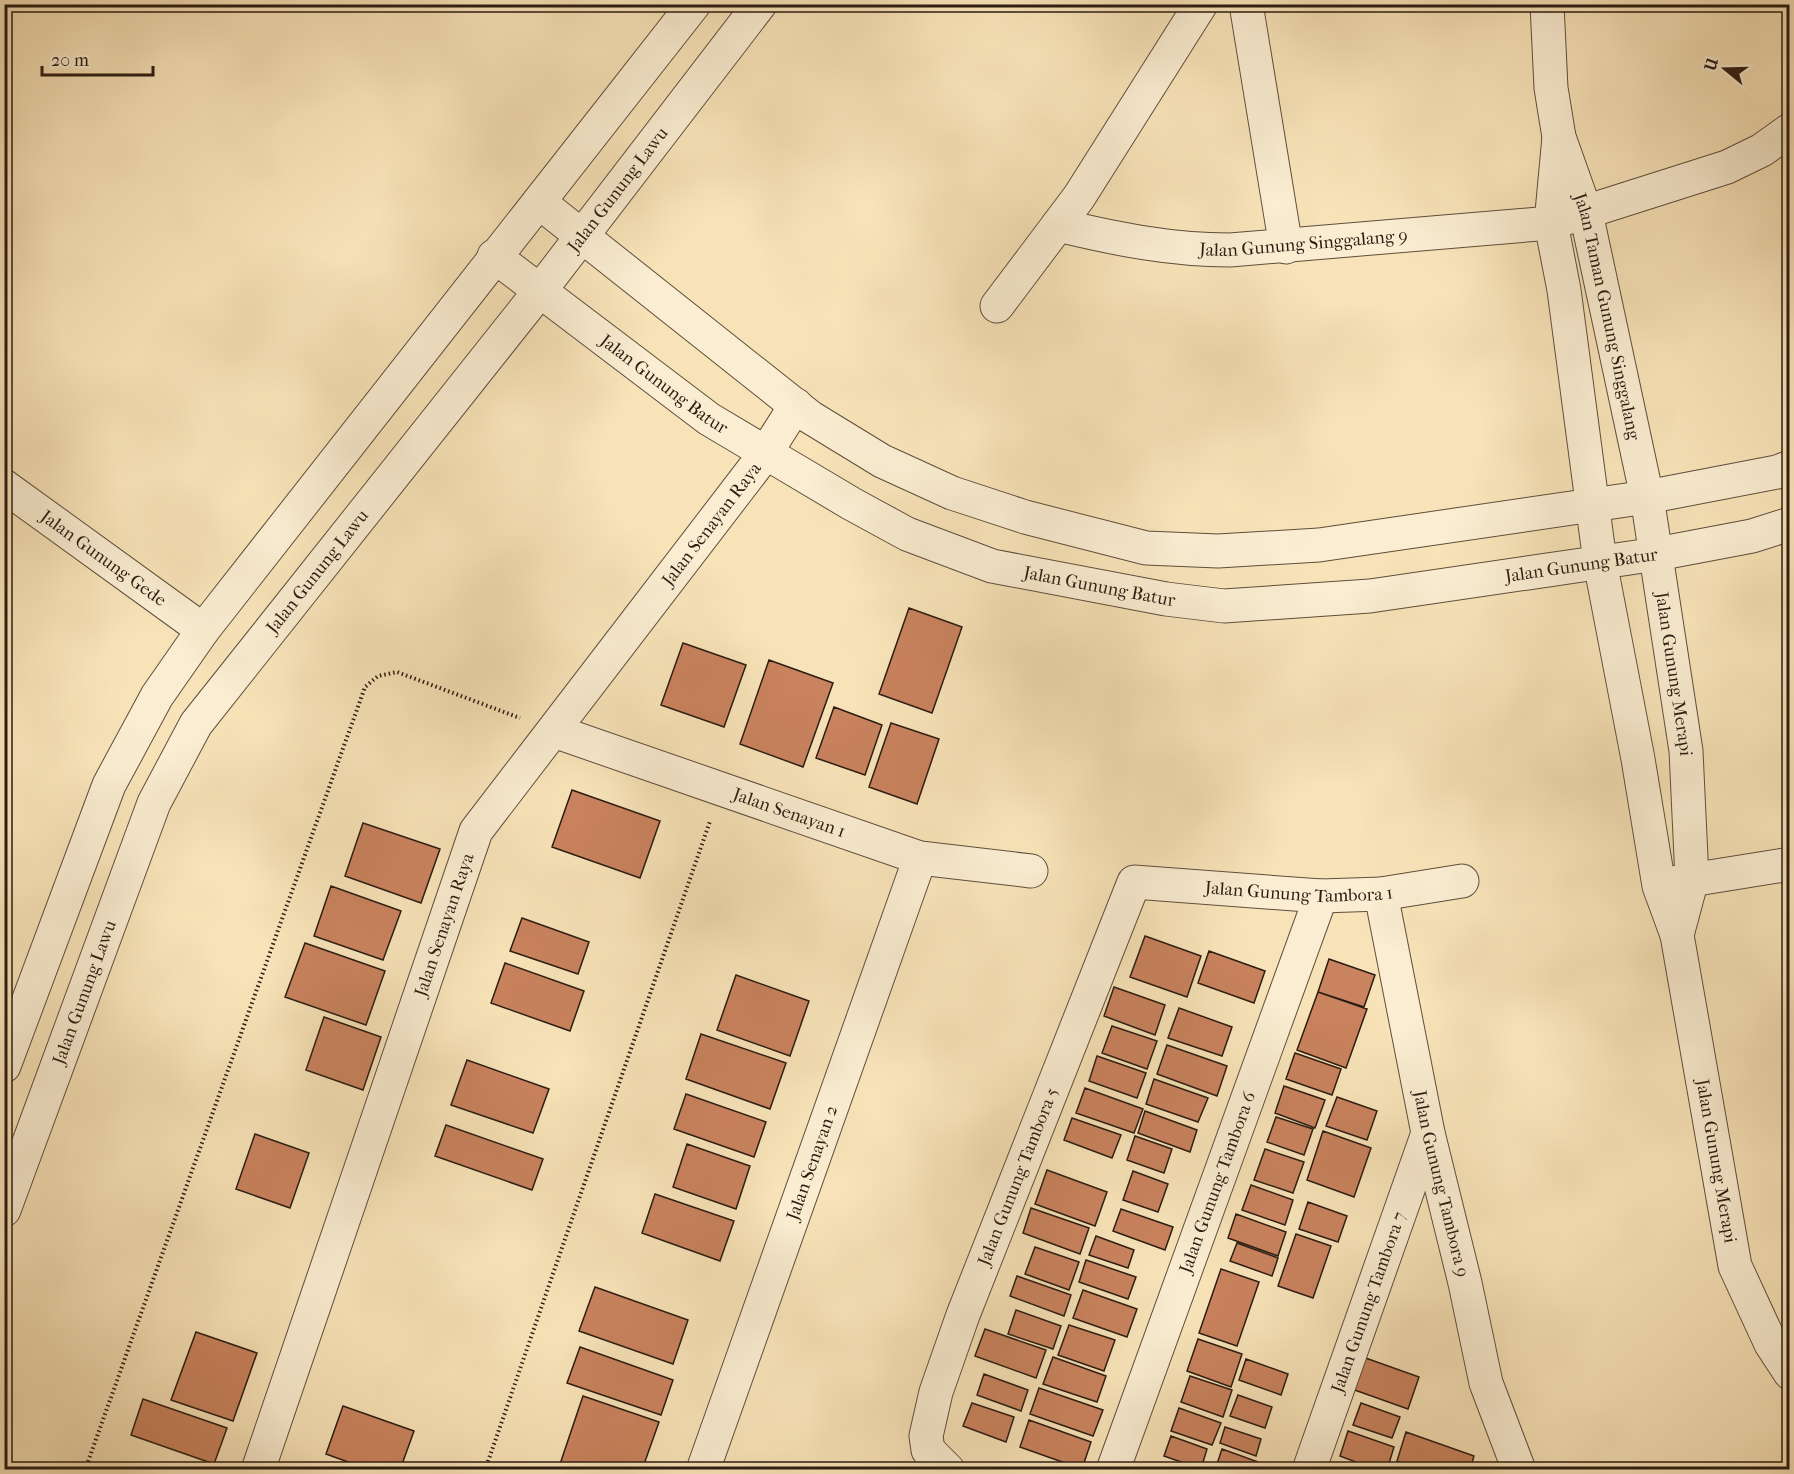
<svg xmlns="http://www.w3.org/2000/svg" width="1794" height="1474" font-family="'IM FELL French Canon',serif">
  <style>
    .building { fill: #c9835e; stroke: #2b1c12; stroke-width: 1.5 }
    .lines { fill: none; stroke-linecap: round; stroke-linejoin: round }
    .street-casing { stroke: #5e4e3c; stroke-width: 35 }
    .path { stroke: #2b1c12; stroke-width: 4; stroke-dasharray: 1.5 3; stroke-linecap: butt }
    .street { stroke: #faedd1; stroke-width: 33 }
    .labels { text-anchor: middle; dominant-baseline: central; stroke-width: 6; stroke-linejoin: round; paint-order: stroke }
    .street-label { font-size: 18px; fill: #2b1c12; stroke: #faedd1 }
  </style>
  <rect width="100%" height="100%" fill="#f8e3b8"/>
  <filter id="stains"><feTurbulence type="fractalNoise" baseFrequency=".00333" numOctaves="4"/><feColorMatrix values="0 0 0 0 .2 0 0 0 0 .09 0 0 0 0 .02 0 0 0 .5 -.17"/></filter>
  <radialGradient id="worn" r=".72"><stop offset=".6" stop-color="#630" stop-opacity="0"/><stop offset="1" stop-color="#630" stop-opacity=".3"/></radialGradient>
  <!-- building -->
  <path class="building" d="M909 608 962 627 932 713 879 694Z
    M683 643 746 665 724 727 661 705Z
    M769 660 833 683 803 767 740 744Z
    M834 707 882 725 865 775 816 758Z
    M891 723 939 739 917 804 869 787Z
    M572 790 660 821 640 878 552 847Z
    M363 823 440 849 421 903 345 876Z
    M331 886 401 911 383 960 314 936Z
    M522 918 589 942 578 974 510 951Z
    M1145 936 1201 956 1187 997 1130 977Z
    M305 943 385 971 366 1025 285 997Z
    M1209 951 1265 971 1254 1003 1198 983Z
    M1329 959 1375 975 1364 1007 1318 992Z
    M505 963 584 991 570 1031 491 1003Z
    M736 975 809 1001 790 1056 717 1030Z
    M1114 987 1165 1005 1155 1035 1104 1016Z
    M1318 992 1367 1009 1346 1068 1297 1050Z
    M1179 1008 1232 1027 1222 1056 1168 1038Z
    M324 1017 381 1037 363 1090 306 1070Z
    M1112 1026 1157 1041 1147 1069 1102 1053Z
    M701 1034 786 1063 770 1109 686 1079Z
    M1167 1045 1227 1066 1217 1096 1157 1074Z
    M1295 1053 1341 1069 1332 1095 1286 1079Z
    M1097 1056 1146 1073 1137 1098 1089 1081Z
    M467 1060 549 1089 533 1133 451 1105Z
    M1154 1079 1208 1098 1198 1122 1146 1104Z
    M1284 1086 1325 1100 1315 1128 1275 1113Z
    M1085 1088 1143 1109 1134 1133 1076 1113Z
    M686 1094 766 1122 754 1157 674 1129Z
    M1337 1097 1377 1111 1367 1140 1326 1126Z
    M1145 1111 1197 1130 1190 1152 1138 1133Z
    M1276 1117 1313 1129 1304 1155 1267 1142Z
    M1072 1118 1121 1135 1112 1158 1064 1140Z
    M446 1125 543 1159 532 1190 435 1156Z
    M1323 1131 1371 1148 1354 1197 1307 1180Z
    M255 1134 309 1153 290 1208 236 1189Z
    M1135 1136 1172 1149 1164 1173 1127 1160Z
    M687 1144 750 1166 736 1209 673 1187Z
    M1265 1149 1304 1162 1293 1193 1254 1180Z
    M1047 1170 1107 1192 1095 1226 1035 1204Z
    M1133 1171 1168 1184 1158 1212 1123 1200Z
    M1251 1185 1293 1200 1285 1225 1242 1210Z
    M655 1194 734 1221 720 1261 642 1233Z
    M1308 1202 1347 1216 1338 1242 1299 1229Z
    M1031 1208 1089 1228 1080 1254 1023 1233Z
    M1121 1209 1173 1227 1165 1250 1113 1231Z
    M1236 1214 1286 1232 1278 1256 1228 1238Z
    M1296 1234 1331 1246 1313 1298 1278 1286Z
    M1096 1236 1134 1250 1128 1268 1089 1255Z
    M1237 1243 1278 1258 1272 1276 1230 1261Z
    M1035 1247 1079 1262 1069 1290 1025 1274Z
    M1086 1260 1136 1277 1128 1299 1079 1282Z
    M1221 1269 1259 1282 1237 1346 1199 1333Z
    M1017 1276 1071 1295 1064 1316 1010 1296Z
    M595 1287 688 1320 673 1364 579 1331Z
    M1083 1290 1137 1309 1127 1337 1073 1318Z
    M1016 1310 1061 1326 1053 1349 1008 1334Z
    M1069 1325 1115 1340 1104 1371 1058 1355Z
    M985 1329 1046 1350 1036 1378 975 1356Z
    M196 1332 257 1353 233 1421 171 1400Z
    M1198 1339 1242 1354 1231 1387 1187 1371Z
    M580 1347 673 1380 661 1415 567 1383Z
    M1360 1356 1419 1377 1408 1409 1349 1388Z
    M1053 1357 1106 1376 1097 1402 1043 1384Z
    M1246 1359 1288 1374 1281 1395 1239 1380Z
    M984 1374 1028 1390 1021 1411 977 1395Z
    M1190 1376 1232 1390 1223 1417 1181 1402Z
    M1039 1388 1103 1410 1093 1436 1030 1414Z
    M1238 1395 1272 1407 1265 1428 1230 1416Z
    M583 1396 659 1422 642 1470H558Z
    M143 1399 227 1428 214 1464 131 1435Z
    M972 1403 1014 1417 1006 1442 963 1426Z
    M1361 1403 1400 1417 1392 1438 1353 1425Z
    M343 1406 414 1431 400 1470H370L326 1454Z
    M1179 1408 1221 1423 1212 1445 1171 1431Z
    M1029 1420 1091 1442 1082 1469 1020 1447Z
    M1225 1427 1261 1439 1256 1456 1220 1443Z
    M1348 1431 1394 1447 1387 1470H1377L1340 1456Z
    M1406 1432 1474 1456 1470 1470H1421L1397 1461Z
    M1171 1436 1207 1449 1201 1469 1164 1456Z
    M1222 1449 1272 1467 1271 1470H1215Z
    M1340 1463 1357 1470H1338Z"/>
  <g class="lines">
    <!-- street casing -->
    <g class="street-casing">
      <g id="street">
        <path d="M1246 4 1286 247"/>
        <path id="s1" d="M1547 4 1551 88 1559 137 1586 213 1647 497 1686 751 1692 879 1677 935"/>
        <path id="s2" d="M1559 137 1551 223 1564 290 1600 562 1638 759 1659 886 1677 935 1735 1266 1771 1344 1790 1373"/>
        <path d="M539 202 810 417 882 461 952 493 1025 517 1146 548 1218 551 1319 545 1647 497 1777 472 1790 467"/>
        <path id="s3" d="M1058 225C1116 239 1171 250 1230 250L1551 223 1727 167 1762 150 1790 130"/>
        <path id="s4" d="M494 256 709 419 852 504 907 534 992 566 1166 599 1224 606 1370 596 1657 554 1752 536 1790 524"/>
        <path d="M997 306 1079 197 1201 4"/>
        <path id="s5" d="M4 486 203 630"/>
        <path id="s6" d="M554 731 920 858 1031 871"/>
        <path d="M1672 883 1790 864"/>
        <path id="s7" d="M1381 894 1428 1133 1465 1283 1486 1383 1519 1470"/>
        <path d="M4 1066 109 785 157 696 203 630 694 4"/>
        <path id="s8" d="M4 1210 154 803 196 724 539 292 760 4"/>
        <path id="s9" d="M258 1470 476 831 765 454 796 405"/>
        <path id="s10" d="M703 1470 920 858"/>
        <path id="s11" d="M948 1470 928 1450 926 1436 936 1392 963 1315 1134 882 1321 896 1381 894 1462 881"/>
        <path id="s12" d="M1113 1470 1321 896"/>
        <path id="s13" d="M1309 1470 1428 1133"/>
      </g>
    </g>
    <!-- path -->
    <path class="path" d="M85 1470 365 687 378 676 397 672 520 718
      M485 1470 710 821"/>
    <!-- street -->
    <use href="#street" class="street"/>
  </g>
  <g class="labels">
    <!-- street labels -->
    <g class="street-label">
      <text stroke="none"><textPath href="#s8" startOffset="1204">Jalan Gunung Lawu</textPath></text>
      <text stroke="none"><textPath href="#s3" startOffset="248">Jalan Gunung Singgalang 9</textPath></text>
      <text stroke="none"><textPath href="#s1" startOffset="320">Jalan Taman Gunung Singgalang</textPath></text>
      <text stroke="none"><textPath href="#s4" startOffset="213">Jalan Gunung Batur</textPath></text>
      <text stroke="none"><textPath href="#s9" startOffset="1062">Jalan Senayan Raya</textPath></text>
      <text stroke="none"><textPath href="#s5" startOffset="123">Jalan Gunung Gede</textPath></text>
      <text stroke="none"><textPath href="#s4" startOffset="1185">Jalan Gunung Batur</textPath></text>
      <text stroke="none"><textPath href="#s8" startOffset="718">Jalan Gunung Lawu</textPath></text>
      <text stroke="none"><textPath href="#s4" startOffset="699">Jalan Gunung Batur</textPath></text>
      <text stroke="none"><textPath href="#s1" startOffset="684">Jalan Gunung Merapi</textPath></text>
      <text stroke="none"><textPath href="#s6" startOffset="249">Jalan Senayan 1</textPath></text>
      <text stroke="none"><textPath href="#s11" startOffset="800">Jalan Gunung Tambora 1</textPath></text>
      <text stroke="none"><textPath href="#s9" startOffset="576">Jalan Senayan Raya</textPath></text>
      <text stroke="none"><textPath href="#s8" startOffset="232">Jalan Gunung Lawu</textPath></text>
      <text stroke="none"><textPath href="#s2" startOffset="1040">Jalan Gunung Merapi</textPath></text>
      <text stroke="none"><textPath href="#s10" startOffset="326">Jalan Senayan 2</textPath></text>
      <text stroke="none"><textPath href="#s11" startOffset="318">Jalan Gunung Tambora 5</textPath></text>
      <text stroke="none"><textPath href="#s12" startOffset="306">Jalan Gunung Tambora 6</textPath></text>
      <text stroke="none"><textPath href="#s7" startOffset="296">Jalan Gunung Tambora 9</textPath></text>
      <text stroke="none"><textPath href="#s13" startOffset="178">Jalan Gunung Tambora 7</textPath></text>
    </g>
  </g>
  <!-- margin -->
  <rect width="1794" height="1474" fill="none" stroke="#f8e3b8" stroke-width="24"/>
  <rect x="6" y="6" width="1782" height="1462" fill="none" stroke="#2b1c12" stroke-width="3"/>
  <rect x="12" y="12" width="1770" height="1450" fill="none" stroke="#2b1c12" stroke-width="1.5"/>
  <!-- north arrow -->
  <g transform="translate(1725 69) rotate(289)" stroke="#faedd1" stroke-width="4.5" paint-order="stroke">
  <path d="M0-4.5L10 22L0 15L-10 22Z" fill="#2b1c12"/>
  <text y="-9" font-size="16" font-weight="bold" text-anchor="middle" fill="#2b1c12">U</text>
  </g>
  <!-- scale -->
  <path d="M42 66v9h111v-9" fill="none" stroke="#2b1c12" stroke-width="3"/>
  <text x="51" y="66" font-size="18" fill="#2b1c12" stroke="#faedd1" stroke-width="4.5" paint-order="stroke">20 m</text>
  <rect width="100%" height="100%" filter="url(#stains)"/>
  <rect width="100%" height="100%" fill="url(#worn)"/>
</svg>
